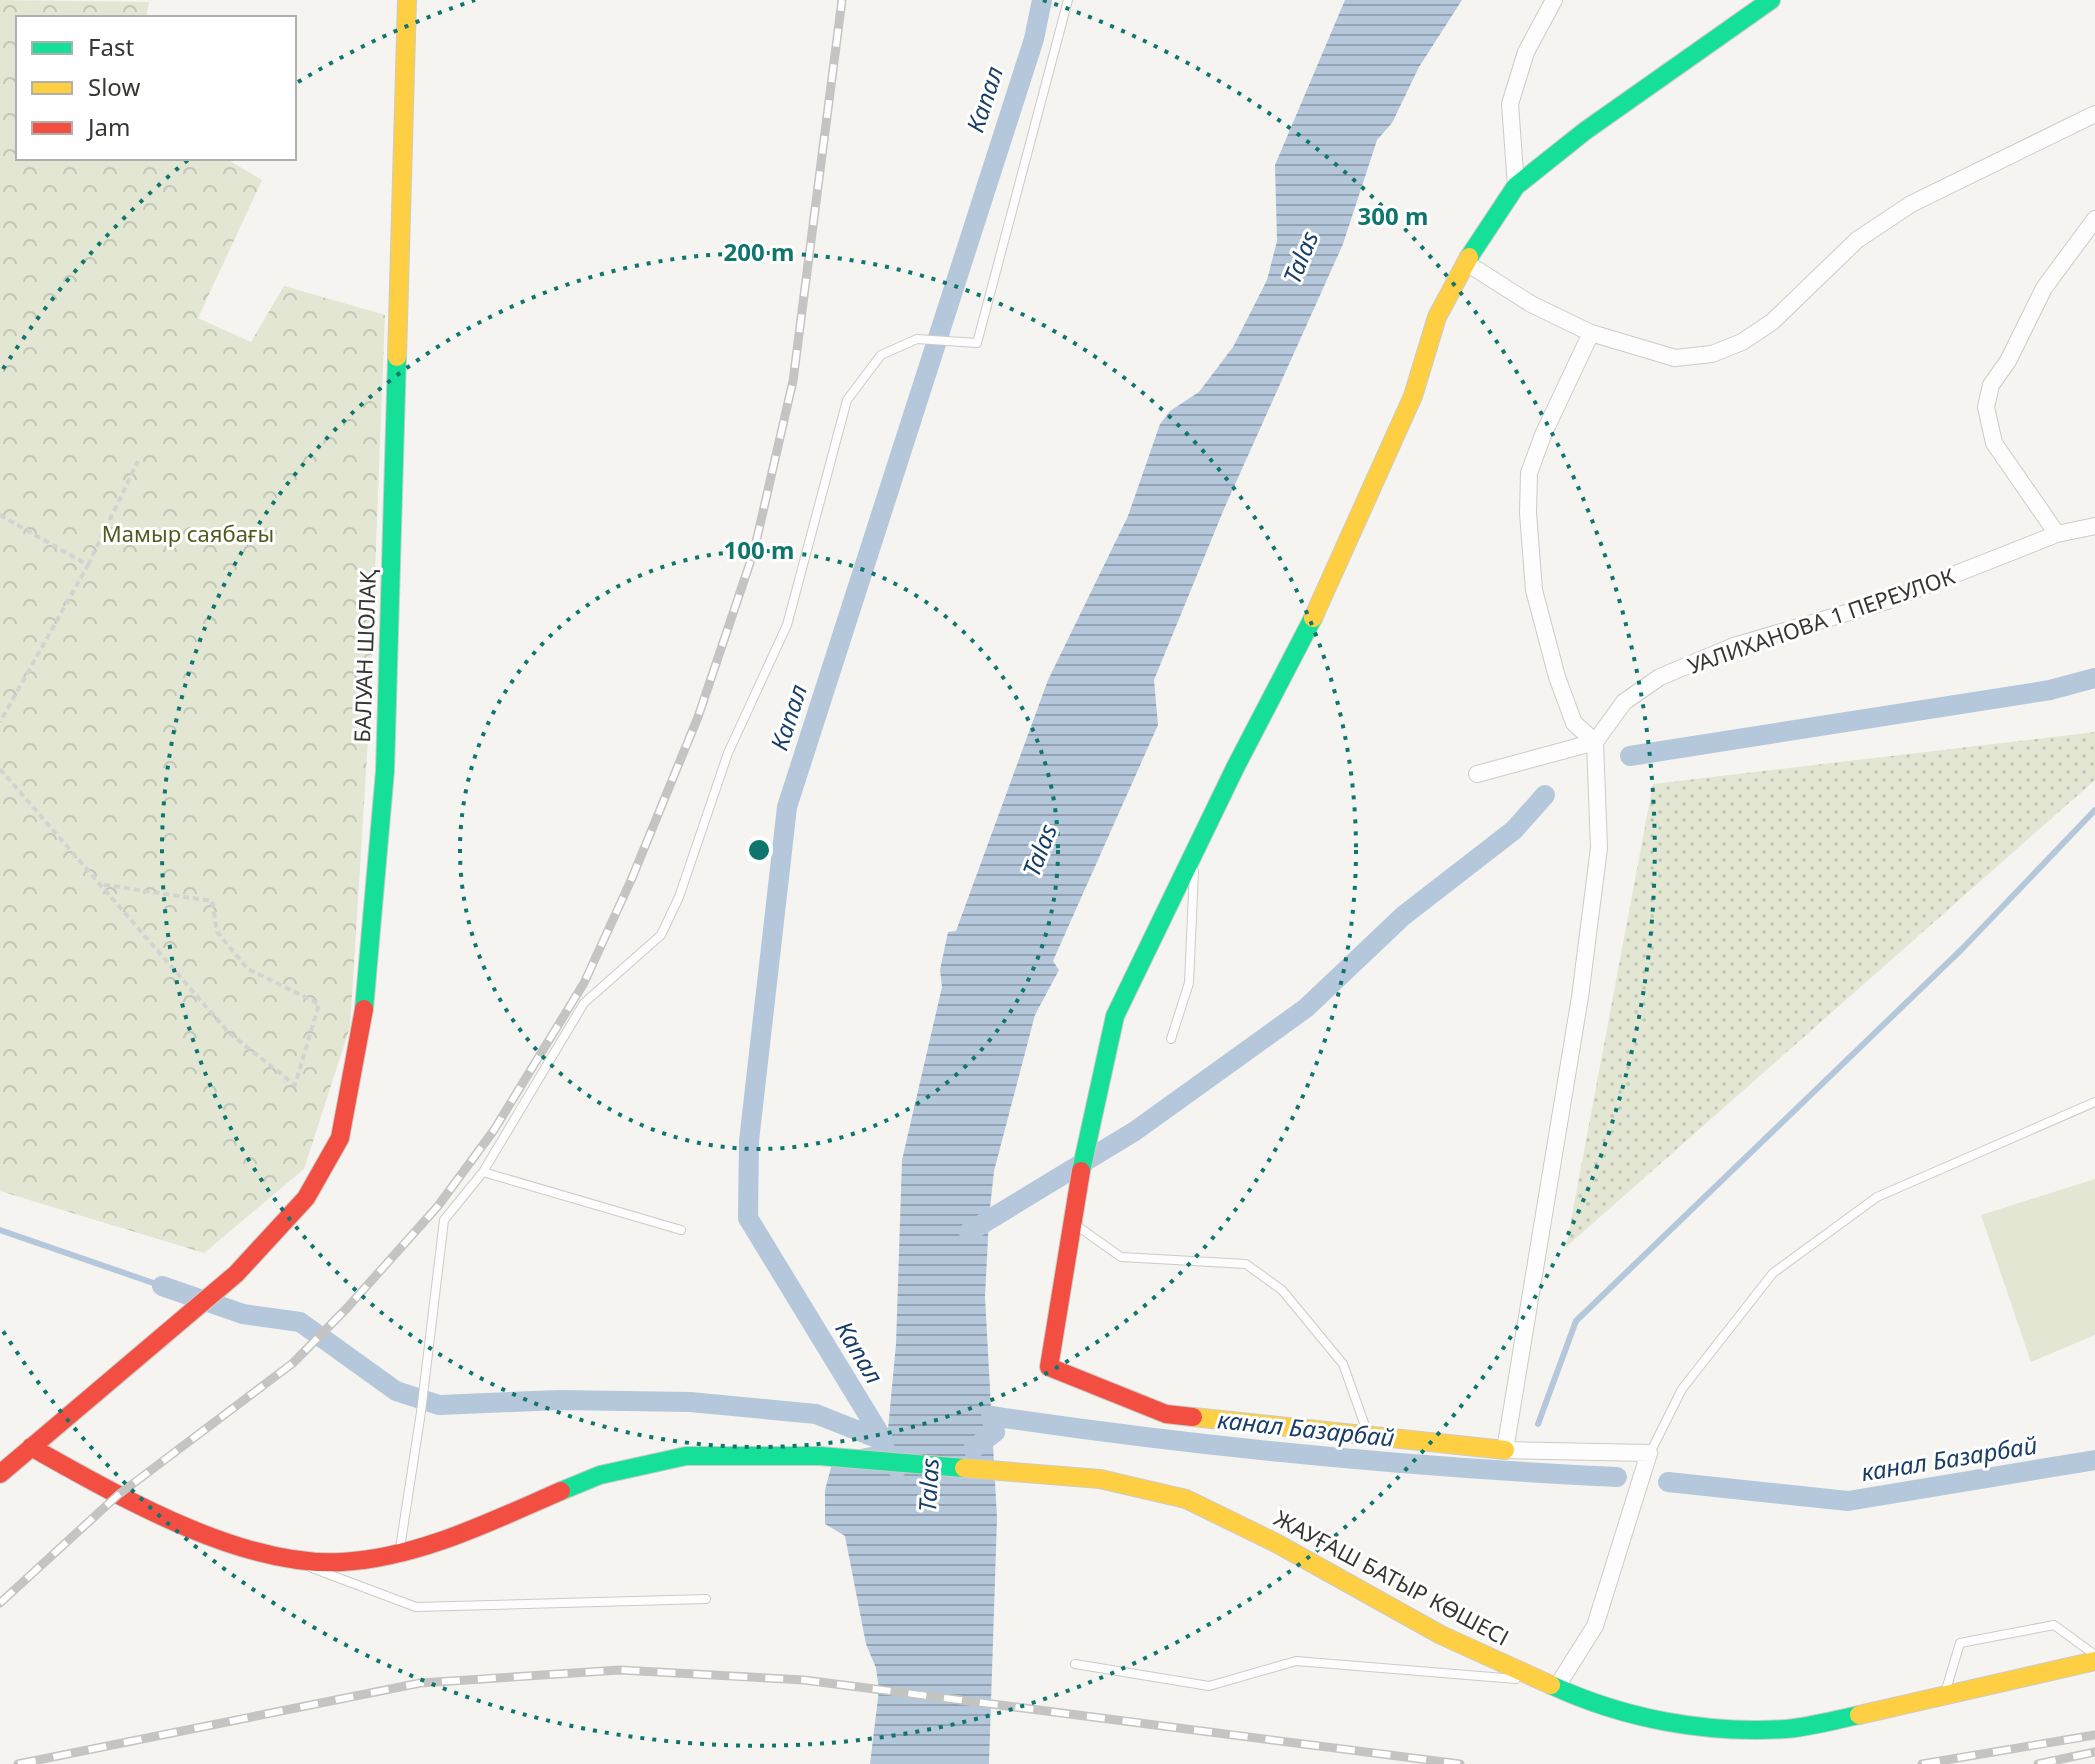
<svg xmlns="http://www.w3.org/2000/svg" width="2095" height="1764" font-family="'Noto Sans',sans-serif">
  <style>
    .grass { fill: url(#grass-dots) }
    .forest { fill: url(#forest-crowns) }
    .garden { fill: #e2e6d3 }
    .water { fill: url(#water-rules) }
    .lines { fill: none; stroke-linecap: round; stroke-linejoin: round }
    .stream { stroke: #b5c7db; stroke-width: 6 }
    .canal { stroke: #b5c7db; stroke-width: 20 }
    .lane-casing { stroke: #cccbc8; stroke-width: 10 }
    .street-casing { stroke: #cccbc8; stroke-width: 18 }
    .fast-casing { stroke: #cccbc8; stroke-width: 20 }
    .slow-casing { stroke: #cccbc8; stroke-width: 20 }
    .jam-casing { stroke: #cccbc8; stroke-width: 20 }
    .path { stroke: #d3d3d1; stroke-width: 4; stroke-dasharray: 6 4; stroke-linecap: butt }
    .lane { stroke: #fefdfd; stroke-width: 8 }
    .street { stroke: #fefdfd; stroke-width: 16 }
    .fast { stroke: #16e098; stroke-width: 18 }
    .slow { stroke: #ffcf43; stroke-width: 18 }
    .jam { stroke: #f24e42; stroke-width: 18 }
    .rail-casing { stroke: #c4c4c3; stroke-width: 9 }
    .rail { stroke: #fff; stroke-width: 6; stroke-dasharray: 18; stroke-linecap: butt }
    .ring { fill: none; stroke: #0f766e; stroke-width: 4; stroke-dasharray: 4 8 }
    .labels { text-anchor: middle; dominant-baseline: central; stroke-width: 6; stroke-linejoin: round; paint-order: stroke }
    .park-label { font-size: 22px; fill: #525b1f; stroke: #fff }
    .street-label { font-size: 22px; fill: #363633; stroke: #fff }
    .water-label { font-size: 24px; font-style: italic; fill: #183e67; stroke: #fff }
    .centre { fill: #0f766e; stroke: #fff; stroke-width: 4 }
    .ring-label { font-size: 24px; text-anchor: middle; font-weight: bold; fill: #0f766e; stroke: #fff; stroke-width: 6; stroke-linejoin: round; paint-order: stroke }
  </style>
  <defs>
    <pattern id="grass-dots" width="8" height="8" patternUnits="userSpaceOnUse" patternTransform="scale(2)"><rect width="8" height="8" fill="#e2e6d3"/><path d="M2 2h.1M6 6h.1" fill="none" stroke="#c2c6b6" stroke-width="1.8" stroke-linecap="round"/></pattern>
    <pattern id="forest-crowns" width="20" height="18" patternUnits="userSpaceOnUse" patternTransform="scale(2)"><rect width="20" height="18" fill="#e2e6d3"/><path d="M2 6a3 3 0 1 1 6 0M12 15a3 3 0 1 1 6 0" fill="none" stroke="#c2c6b6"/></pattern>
    <pattern id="water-rules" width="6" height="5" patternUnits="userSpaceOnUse" patternTransform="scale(2)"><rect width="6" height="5" fill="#b5c7db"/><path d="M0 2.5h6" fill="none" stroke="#94a2b2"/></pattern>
  </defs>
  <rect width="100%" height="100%" fill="#f5f4f0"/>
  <!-- grass -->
  <path class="grass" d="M2095 732V780L1566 1247 1653 784Z"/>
  <!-- forest -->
  <path class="forest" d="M0 0 149 2 146 18H18V158H225L262 180 198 318 251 342 284 286 385 315 369 723 350 1027 304 1169 204 1253 0 1191Z"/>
  <!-- garden -->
  <path class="garden" d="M2095 1179V1335L2031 1362 1981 1215Z"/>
  <!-- water -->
  <path class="water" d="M1345 0H1462L1419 67 1392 123 1377 140 1343 244 1224 509 1154 680 1158 725 1053 961 1059 970 1035 1015 994 1171 989 1218 985 1297 997 1518 989 1764H870L879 1690 876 1668 866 1644 845 1536 825 1524V1490L833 1460 844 1452 882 1445 887 1440 896 1344 902 1160 942 987 940 970 948 932 956 931 1048 680 1128 516 1160 424 1170 411 1199 392 1233 347 1267 280 1277 241 1275 165Z"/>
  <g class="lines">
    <!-- stream -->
    <path class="stream" d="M0 1230 162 1286
      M1538 1424 1576 1321 1962 949 2095 810"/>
    <!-- canal -->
    <path class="canal" d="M1630 756 2050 690 2095 678
      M969 1232 1135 1131 1306 1008 1403 916 1514 830 1545 795
      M162 1286 243 1314 300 1322 396 1391 439 1405 559 1400 690 1402 816 1414 884 1441 882 1445 897 1468
      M884 1441 748 1218 749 1141 787 807 1034 39 1042 0
      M973 1449 995 1432 991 1416C1199 1447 1406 1467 1617 1477
      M1668 1482 1848 1501 2095 1460"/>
    <!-- lane casing -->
    <g class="lane-casing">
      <path id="lane" d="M1171 1039 1189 983 1194 871
        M1073 1223 1121 1257 1246 1264 1282 1290 1343 1364 1368 1434
        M681 1230 483 1172 584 1003 661 935 679 897 728 753 787 625 847 400 881 355 917 339 977 343 1068 0
        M1650 1453 1682 1389 1773 1273 1877 1197 2095 1102
        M400 1548 421 1412 444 1220 483 1172
        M312 1568 416 1607 706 1599
        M1075 1664 1209 1686 1296 1661 1516 1679
        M1945 1693 1960 1643 2054 1625 2095 1655"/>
    </g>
    <!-- street casing -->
    <g class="street-casing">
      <path id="street" d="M1516 186 1510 104 1526 52 1554 0
        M1465 262 1531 304 1591 333 1675 358 1712 354 1742 342 1772 322 1857 240 1911 204 2095 114
        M2057 534 1994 443 1986 407 1991 385 2008 361 2044 288 2095 219
        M1477 774 1595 742 1624 702 1660 677 1734 646 1887 601 2057 534 2095 526
        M1556 1688 1595 1626 1649 1453 1505 1450 1580 997 1599 848 1595 742 1574 723 1557 677 1534 590 1528 513 1529 473 1543 435 1591 333"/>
    </g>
    <!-- fast casing -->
    <g class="fast-casing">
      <path id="fast" d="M1469 257 1516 186 1585 131 1771 0
        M364 1009 385 771 397 357
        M1081 1171 1115 1016 1236 766 1313 618
        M561 1491 600 1475 686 1456H820L964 1468
        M1551 1685C1624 1719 1706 1734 1786 1729 1810 1727 1835 1720 1859 1715"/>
    </g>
    <!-- slow casing -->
    <g class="slow-casing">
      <path id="slow" d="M397 357 407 0
        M1313 618 1413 396 1437 317 1469 257
        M1193 1417 1505 1450
        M964 1468 1100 1479 1186 1499 1276 1543 1441 1635 1551 1685
        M1859 1715 2095 1661"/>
    </g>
    <!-- jam casing -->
    <g class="jam-casing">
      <path id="jam" d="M1081 1171 1049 1367 1166 1414 1193 1417
        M31 1447C117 1495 241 1568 342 1562 418 1558 492 1521 561 1491
        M0 1474 236 1274 306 1198 340 1138 364 1009"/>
    </g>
    <!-- path -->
    <path class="path" d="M0 515 88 565 0 722
      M88 565 138 461
      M0 769 228 1032 295 1085 319 1004 248 969 217 932 212 901 99 884"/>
    <!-- lane -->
    <use href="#lane" class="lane"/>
    <!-- street -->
    <use href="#street" class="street"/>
    <!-- fast -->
    <use href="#fast" class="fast"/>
    <!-- slow -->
    <use href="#slow" class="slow"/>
    <!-- jam -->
    <use href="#jam" class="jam"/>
    <!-- rail casing -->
    <g class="rail-casing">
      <path id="rail" d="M0 1603 118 1495 293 1363 347 1308 438 1206 494 1130 584 983 632 878 698 717 754 551 793 381 842 0
        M18 1764 420 1683 620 1670 804 1680 1460 1764
        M1922 1764 2095 1735
        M2038 1764 2095 1752"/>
    </g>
    <!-- rail -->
    <use href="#rail" class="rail"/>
  </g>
  <!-- distance rings -->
  <g class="ring">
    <circle cx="759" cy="850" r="299"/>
    <circle cx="759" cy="850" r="597"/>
    <path d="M3 369A896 896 0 0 1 189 159M298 82A896 896 0 0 1 475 0M1043 0A896 896 0 1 1 3 1331"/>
  </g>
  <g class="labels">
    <!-- park labels -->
    <g class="park-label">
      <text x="188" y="533">Мамыр саябағы</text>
    </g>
    <!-- street labels -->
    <g class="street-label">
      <text transform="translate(1821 620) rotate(-19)">УАЛИХАНОВА 1 ПЕРЕУЛОК</text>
      <text transform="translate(364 656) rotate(-88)">БАЛУАН ШОЛАҚ</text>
      <text transform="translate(1392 1577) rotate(28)">ЖАУҒАШ БАТЫР КӨШЕСІ</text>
    </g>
    <!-- water labels -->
    <g class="water-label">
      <text transform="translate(984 99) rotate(-72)">Капал</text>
      <text transform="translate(1300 257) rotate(-68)">Talas</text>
      <text transform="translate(788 717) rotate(-72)">Капал</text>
      <text transform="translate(1039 850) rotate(-69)">Talas</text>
      <text transform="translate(860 1352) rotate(59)">Капал</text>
      <text transform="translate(1306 1428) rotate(6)">канал Базарбай</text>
      <text transform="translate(1949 1458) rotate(-9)">канал Базарбай</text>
      <text transform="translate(928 1485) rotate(-87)">Talas</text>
    </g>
  </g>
  <circle cx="759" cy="850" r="12" class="centre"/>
  <g class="ring-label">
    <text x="1393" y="225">300 m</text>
    <text x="759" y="261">200 m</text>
    <text x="759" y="559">100 m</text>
  </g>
  <!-- legend -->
  <rect x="16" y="16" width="280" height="144" fill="#ffffff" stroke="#afafad" stroke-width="2"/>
  <rect x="32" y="42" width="40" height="12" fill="#16e098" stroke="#afafad" stroke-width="2"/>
  <text x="88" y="56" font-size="24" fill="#363633">Fast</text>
  <rect x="32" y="82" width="40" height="12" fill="#ffcf43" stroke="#afafad" stroke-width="2"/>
  <text x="88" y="96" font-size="24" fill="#363633">Slow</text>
  <rect x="32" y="122" width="40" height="12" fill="#f24e42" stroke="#afafad" stroke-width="2"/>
  <text x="88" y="136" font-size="24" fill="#363633">Jam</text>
</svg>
